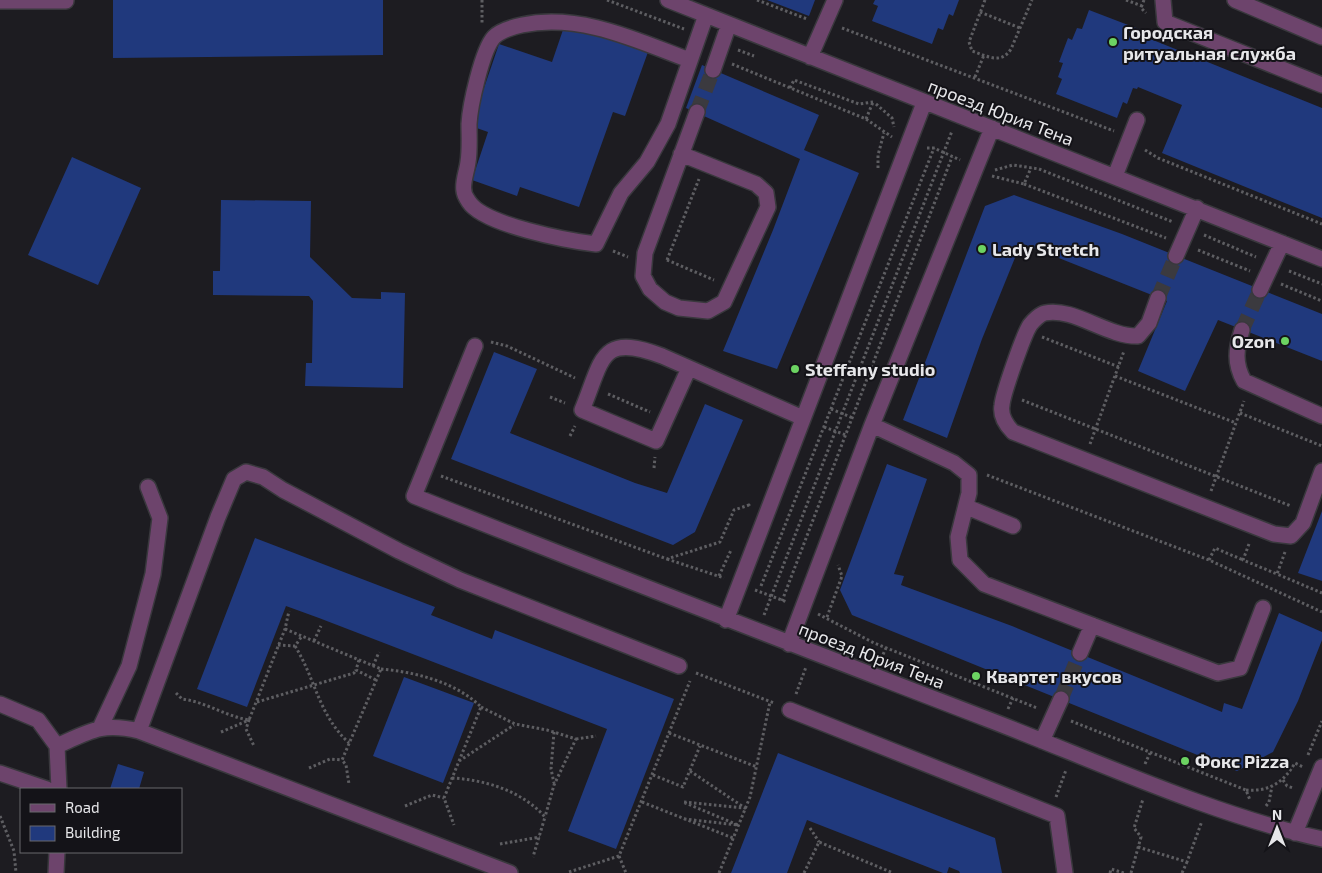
<svg xmlns="http://www.w3.org/2000/svg" width="1322" height="873" font-family="'Exo 2',sans-serif">
  <style>
    .building { fill: #20397d }
    .lines { fill: none; stroke-linecap: round; stroke-linejoin: round }
    .minor-tunnel { stroke: #3b3a3f; stroke-width: 15; stroke-dasharray: 15 8; stroke-linecap: butt }
    .minor-casing { stroke: #39383d; stroke-width: 18 }
    .path { stroke: #5e5e62; stroke-width: 3; stroke-dasharray: 2.5 2.5; stroke-linecap: butt }
    .minor { stroke: #6d446c; stroke-width: 15 }
    .poi-dot { fill: #6cd362; stroke: #141318; stroke-width: 2 }
    .labels { text-anchor: middle; dominant-baseline: central; stroke-width: 4; stroke-linejoin: round; paint-order: stroke }
    .poi-label { font-size: 18px; font-weight: bold; fill: #e7e7ea; stroke: #141318; text-anchor: start }
    .street-label { font-size: 18px; fill: #e7e7ea; stroke: #141318 }
  </style>
  <rect width="100%" height="100%" fill="#1d1c21"/>
  <!-- building -->
  <path class="building" d="M113 0H383V55L113 58Z
    M767 0H815L809 16Z
    M875 0H959L953 16 949 14 943 30 938 28 932 44 872 21 878 6 873 4Z
    M1089 10 1149 33 1148 38 1322 108V218L1162 153 1182 105 1138 87 1137 89 1133 88 1127 104 1123 102 1117 118 1056 94 1062 79 1058 77 1063 63 1059 62 1068 38 1072 40 1077 28 1082 29Z
    M565 24 648 52 625 116 613 112 579 207 520 187 517 196 472 180 488 132 471 126 499 44 552 62Z
    M702 65 819 115 804 150 859 173 777 369 723 351 773 230 800 159 686 108Z
    M72 157 141 188 98 285 28 255Z
    M1014 195 1122 234 1322 314V361L1218 320 1185 391 1138 371 1167 301 1021 243 982 339 947 438 903 420 985 206Z
    M221 200 311 201 310 257 352 298 381 299V292L405 293 403 388 305 386 306 363H312L313 301 309 296 213 295V271H220Z
    M494 352 537 369 510 433 635 483 667 493 705 404 743 420 695 532 673 545 451 459Z
    M887 464 927 479 894 574 904 576 901 585 1012 626 1222 712 1224 703 1242 709 1279 613 1322 632V640L1298 701 1273 752 1237 771 852 615 840 590Z
    M1322 511V581L1298 573Z
    M255 538 435 607 431 615 492 639 495 630 674 699 616 849 568 831 607 729 319 618 286 606 247 707 197 689Z
    M404 677 474 703 443 783 373 756Z
    M778 753 995 838 1002 873H960L959 871 949 867 947 873H943L807 820 787 873H731Z
    M118 764 144 772 139 789H110Z"/>
  <g class="lines">
    <!-- minor-tunnel -->
    <path class="minor-tunnel" d="M697 112 713 70
      M1158 298 1176 256
      M1242 330 1260 290
      M1061 699 1080 653"/>
    <!-- minor casing -->
    <g class="minor-casing">
      <path id="minor" d="M668 0 1322 259
        M1163 0 1165 22 1322 85
        M1235 0 1322 37
        M0 1H66
        M810 57 835 0
        M689 60C636 40 580 13 522 25 513 27 501 30 494 37 482 50 470 106 469 124 469 136 470 149 468 162 467 171 462 183 464 191 464 194 467 199 469 202 484 225 569 241 596 244L621 193 647 162 668 124 706 15
        M713 70 729 24
        M681 154 756 184 766 193 768 207 724 302 708 311 679 308 665 302 650 289 643 276 645 253 697 112
        M1115 176 1137 120
        M1176 256 1197 208
        M1260 290 1282 243
        M1158 298 1149 323 1138 336C1107 337 1074 307 1045 313 1040 314 1033 321 1030 325 1024 334 1003 393 1002 405 1000 416 1005 424 1013 432L1274 534 1291 536 1303 523 1322 471
        M1242 330C1236 349 1234 363 1244 381L1322 416
        M475 346 414 496C604 572 795 645 987 719 1094 760 1210 814 1322 839
        M689 368 656 441 582 410C603 360 599 332 662 356L803 418
        M872 425 954 463 969 475V493L958 537 960 560 984 584 1218 673 1240 668 1263 608
        M967 507 1013 526
        M726 620 924 103
        M789 644 872 425 992 128
        M1080 653 1092 625
        M0 704 38 720 57 746 59 789
        M790 710 1057 816 1065 873
        M100 728 129 666 153 574 160 518 148 487
        M1042 741 1061 699
        M57 746C90 731 102 722 139 731
        M0 773 47 789
        M1295 833 1322 767
        M56 873 57 852
        M510 873 139 731 218 517 234 479 246 472 263 477 283 490 399 551 460 580 679 666"/>
    </g>
    <!-- path -->
    <path class="path" d="M482 0V23
      M607 0 684 29
      M757 0 807 19
      M985 0 969 42 972 51C987 56 1001 65 1011 49L1032 0
      M1126 0 1142 6
      M1144 0 1141 8 1146 13
      M980 12 1020 28
      M842 28 1114 131
      M738 50 754 56
      M732 64 866 119 892 137
      M975 77 984 55
      M790 88 794 80 859 104 873 102
      M876 104 892 118 894 127
      M866 119 873 102
      M927 148H934L960 160
      M1145 150 1158 158 1322 224
      M878 168V155L884 133
      M995 170 1013 165 1039 169 1173 222
      M992 176 1024 184 1031 168
      M1024 184 1166 238
      M1204 235 1256 257
      M1198 250 1250 271
      M613 251 628 257
      M667 260 699 179
      M667 260 714 280
      M1289 271 1322 284
      M1281 284 1322 301
      M1042 337 1119 367
      M491 342 507 346 575 378
      M1115 376 1236 423
      M608 394 650 412
      M550 397 565 403
      M1022 400 1291 506
      M831 409 853 418
      M1240 413 1322 446
      M824 427 846 435
      M570 436 575 426
      M1090 444 1124 351
      M654 468 655 457
      M987 475 1209 560 1322 612
      M441 476 667 559 720 542 734 510 749 505 748 507
      M1211 491 1244 401
      M1249 544 1243 560 1277 574
      M1285 552 1277 574 1322 593
      M667 559 724 578
      M1209 560 1215 548 1243 560
      M719 576 731 550
      M761 586 934 148
      M755 590 787 602
      M782 601 952 157
      M818 614 874 643 1037 708
      M764 615 952 131
      M827 617 842 576 838 565
      M285 629 381 669 342 760 346 765 349 784
      M314 641 321 626
      M278 645 295 646 302 636
      M295 646C316 680 318 714 349 743
      M881 659 886 648
      M359 660 356 670 376 680
      M373 666 379 652
      M381 669C415 672 456 682 481 707L444 798 454 825
      M696 673 774 703
      M176 693 182 699C206 702 225 716 249 720L285 629 289 611
      M796 694 806 667
      M257 702 354 673 356 670
      M481 707 515 724 547 730 576 739 554 785 545 817
      M1008 709 1013 698
      M1071 721 1246 790 1250 800
      M221 732 249 720 246 729 254 746
      M554 732 551 769 554 783
      M669 733 757 767
      M576 739 596 736
      M1308 755 1322 721
      M459 761 514 725
      M1145 764 1150 753
      M309 768 330 759 342 760
      M653 775 683 787 700 746
      M452 778C486 780 522 791 545 817L533 857
      M1283 780 1287 786 1293 788
      M1246 790C1269 792 1284 782 1295 763L1303 767
      M1056 797 1066 770
      M642 802 733 838
      M405 806 432 795 444 798
      M1266 806 1269 802 1272 786
      M0 816 14 851 16 873
      M684 819 738 825 683 802 745 808 690 771
      M810 828 819 842
      M500 844 540 837
      M1138 847 1187 862 1202 821
      M619 856 626 873
      M569 872 619 856 690 681
      M719 873 750 797 770 702
      M804 873 819 842 893 873
      M1110 873 1111 869 1124 873
      M1131 873 1141 837 1134 828 1143 799
      M1182 873 1187 862"/>
    <!-- minor -->
    <use href="#minor" class="minor"/>
  </g>
  <!-- markers -->
  <g class="poi-dot">
    <circle cx="1113" cy="42" r="5"/>
    <circle cx="982" cy="249" r="5"/>
    <circle cx="1285" cy="341" r="5"/>
    <circle cx="795" cy="369" r="5"/>
    <circle cx="976" cy="676" r="5"/>
    <circle cx="1185" cy="761" r="5"/>
  </g>
  <g class="labels">
    <!-- poi labels -->
    <g class="poi-label">
      <text x="1123" y="32">Городская<tspan x="1123" dy="21">ритуальная служба</tspan></text>
      <text x="992" y="249">Lady Stretch</text>
      <text x="1275" y="341" text-anchor="end">Ozon</text>
      <text x="805" y="369">Steffany studio</text>
      <text x="986" y="676">Квартет вкусов</text>
      <text x="1195" y="761">Фокс Pizza</text>
    </g>
    <!-- street labels -->
    <g class="street-label">
      <text transform="translate(1001 112) rotate(21)">проезд Юрия Тена</text>
      <text transform="translate(872 655) rotate(21)">проезд Юрия Тена</text>
    </g>
  </g>
  <!-- legend -->
  <rect x="20" y="788" width="162" height="65" fill="#141318" stroke="#68686c"/>
  <rect x="30" y="804" width="25" height="8" fill="#6d446c" stroke="#68686c"/>
  <text x="65" y="813" font-size="15" fill="#e7e7ea">Road</text>
  <rect x="30" y="826" width="25" height="15" fill="#20397d" stroke="#68686c"/>
  <text x="65" y="838" font-size="15" fill="#e7e7ea">Building</text>
  <!-- north arrow -->
  <g transform="translate(1277 828)" stroke="#141318" stroke-width="4" paint-order="stroke">
  <path d="M0-4L9 19L0 12L-9 19Z" fill="#e7e7ea"/>
  <text y="-8" font-size="14" font-weight="bold" text-anchor="middle" fill="#e7e7ea">N</text>
  </g>
</svg>
